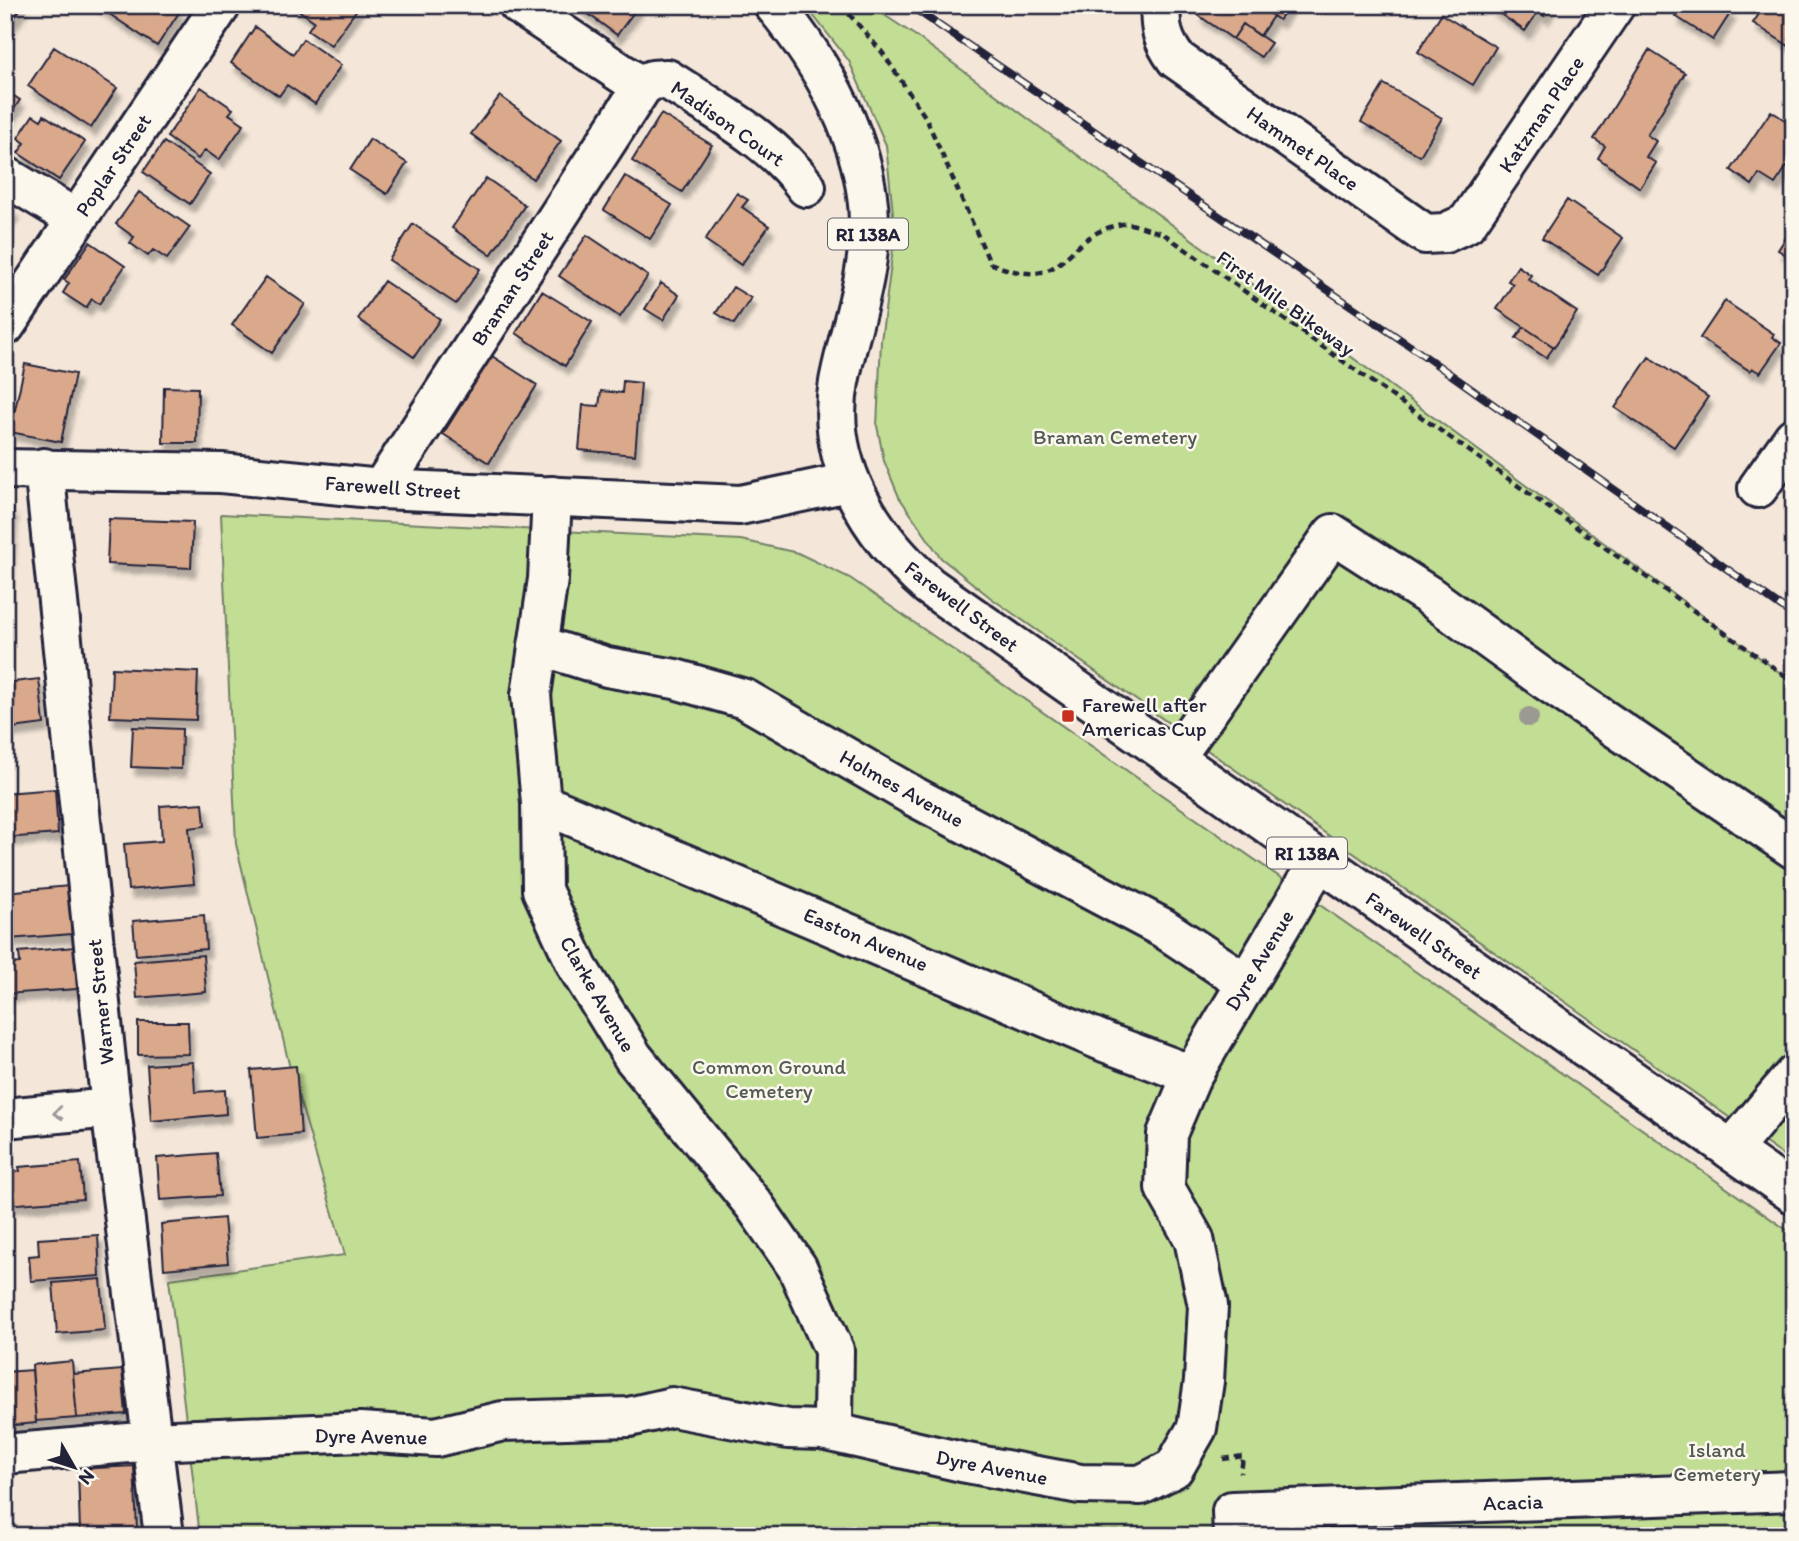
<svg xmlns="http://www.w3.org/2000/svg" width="1799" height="1541" font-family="Itim,sans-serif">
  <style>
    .green { fill: #c2dd94; stroke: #728068; stroke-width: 2 }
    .building { fill: #daa98c; stroke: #22223b; stroke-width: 2; filter: url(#shadow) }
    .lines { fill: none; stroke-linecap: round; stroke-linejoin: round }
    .minor-casing { stroke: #22223b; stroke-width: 44 }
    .major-casing { stroke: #22223b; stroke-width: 44 }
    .path { stroke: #22223b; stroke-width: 4.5; stroke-dasharray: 7 5; stroke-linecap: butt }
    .minor { stroke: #fbf7ec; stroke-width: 38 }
    .major { stroke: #fbf7ec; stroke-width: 38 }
    .rail-casing { stroke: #22223b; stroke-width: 8 }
    .rail { stroke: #fbf7ec; stroke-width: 5; stroke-dasharray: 16; stroke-linecap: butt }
    .tree { fill: #9b9991 }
    .oneway { stroke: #99979c }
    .poi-dot { fill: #c8321e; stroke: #fbf7ec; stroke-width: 2.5 }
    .labels { text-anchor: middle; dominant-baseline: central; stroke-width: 5; stroke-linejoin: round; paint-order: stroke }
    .shield { fill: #fbf7ec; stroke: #636270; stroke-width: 2 }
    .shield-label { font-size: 19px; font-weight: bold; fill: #22223b }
    .street-label { font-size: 21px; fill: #22223b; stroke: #fbf7ec }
    .park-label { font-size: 21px; fill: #525a56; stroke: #fbf7ec }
    .poi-label { font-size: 21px; fill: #22223b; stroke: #fbf7ec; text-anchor: start }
  </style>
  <defs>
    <filter id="shadow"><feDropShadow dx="4.5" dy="8" stdDeviation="2" flood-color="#0004"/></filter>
  </defs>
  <rect width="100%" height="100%" fill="#f4e7d9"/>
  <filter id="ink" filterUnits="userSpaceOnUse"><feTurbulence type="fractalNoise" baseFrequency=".0143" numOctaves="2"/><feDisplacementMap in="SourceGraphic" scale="14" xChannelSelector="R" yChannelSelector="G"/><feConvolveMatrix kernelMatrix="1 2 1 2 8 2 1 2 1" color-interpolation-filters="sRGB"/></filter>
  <g filter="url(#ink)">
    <!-- green -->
    <path class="green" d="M805 5H869L916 36 1794 683V1163L991 598 941 558 899 497 884 461 877 426 881 341 895 233 886 145 849 61Z
      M221 514 741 540 798 553 850 578 1794 1235V1536H200L169 1279 345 1255 289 1064 236 844Z"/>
    <!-- building -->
    <path class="building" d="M5 5H23L5 32Z
      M96 5H171L180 11 157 46Z
      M291 5H360L331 45 308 30 314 21Z
      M576 5H639L617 35Z
      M1204 5H1257L1273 16 1260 36 1243 24 1233 39 1198 15Z
      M1257 5H1289L1279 20Z
      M1681 5H1721L1731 12 1713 40 1675 16Z
      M1765 5H1794L1792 48 1753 23Z
      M1489 6 1549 5 1550 6 1544 16 1538 12 1525 31Z
      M1441 14 1496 47 1473 85 1418 52Z
      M1243 24 1271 43 1261 57 1233 39Z
      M255 27 293 54 303 39 341 65 315 104 287 85 279 96 231 63Z
      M54 47 117 88 91 128 28 86Z
      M1649 50 1685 73 1647 135 1656 141 1646 157 1656 163 1640 188 1598 158 1605 146 1594 139Z
      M1384 84 1442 118 1420 156 1361 122Z
      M201 87 233 109 229 114 244 124 219 160 205 150 198 159 167 137Z
      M5 90 20 100 5 123Z
      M500 96 561 141 533 179 471 134Z
      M1771 111 1794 126V156L1775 184 1759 174 1752 185 1731 170Z
      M661 114 712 145 682 192 632 161Z
      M33 115 41 120 44 115 85 142 59 180 18 153 25 143 18 138Z
      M370 139 407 163 387 194 350 170Z
      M164 142 210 174 190 204 143 172Z
      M625 176 672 205 650 239 604 210Z
      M486 178 525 205 491 255 452 228Z
      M139 192 190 227 167 259 153 250 148 256 130 243 134 237 116 224Z
      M737 193 748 200 742 207 769 226 741 265 705 240Z
      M1567 200 1623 238 1598 275 1542 238Z
      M5 204 14 211 5 224Z
      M413 224 480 269 456 304 389 260Z
      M1790 231 1794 233V260L1778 250Z
      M587 235 648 276 620 317 559 276Z
      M90 242 125 266 99 304 92 299 86 308 63 293 69 283 64 280Z
      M1518 266 1531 275 1528 279 1577 312 1554 347 1497 309 1513 284 1508 281Z
      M266 277 305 304 272 353 232 325Z
      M384 281 440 319 414 357 358 319Z
      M661 283 679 295 663 320 645 309Z
      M733 287 751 298 734 324 716 313Z
      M542 291 592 322 565 366 516 333Z
      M1725 301 1774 334 1772 337 1781 343 1760 373 1752 368 1750 371 1700 338Z
      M1524 327 1554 347 1546 358 1516 338Z
      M492 356 537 385 489 463 443 434Z
      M1649 357 1708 397 1674 447 1615 408Z
      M25 364 75 374 61 442 10 432Z
      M623 381 641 383 635 455 579 450 583 405 599 406 601 391 622 393Z
      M164 387 198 388 197 443H163Z
      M5 509H13L7 589H5Z
      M109 519 193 522 191 568 107 564Z
      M112 668 198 672 196 720 110 717Z
      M39 679 44 724 5 729V683Z
      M133 727 182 729 181 769 131 767Z
      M55 789 58 834 5 838V793Z
      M203 803 205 826 189 828 194 884 128 890 124 844 162 841 160 806Z
      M69 886 72 934 9 939 5 892Z
      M204 915 206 949 136 955 133 921Z
      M74 947 77 989 5 994V965L20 963 19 952Z
      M203 955 206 992 137 998 134 961Z
      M138 1022H188L189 1054 138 1055Z
      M193 1062 195 1092 225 1090 226 1114 151 1121 147 1065Z
      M296 1066 301 1134 257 1138 251 1070Z
      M216 1153 220 1196 160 1200 157 1158Z
      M80 1162 83 1199 5 1205V1172L20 1171 19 1167Z
      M224 1218 228 1263 164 1269 161 1224Z
      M98 1235 100 1276 31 1281 29 1256 39 1255 38 1239Z
      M101 1279 105 1330 57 1334 53 1283Z
      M72 1361 77 1418 36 1421 32 1365Z
      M32 1370 36 1423 5 1426V1372Z
      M122 1370 126 1414 77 1418 73 1374Z
      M134 1466 137 1529 80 1532 78 1469Z"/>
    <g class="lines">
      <!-- minor casing -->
      <g class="minor-casing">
        <path id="minor" d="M519 5 642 87
          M1161 5C1159 28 1163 41 1176 59L1425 234 1445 233 1467 223 1615 5
          M5 176 76 219
          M5 326 221 5
          M44 468 111 1108 164 1536
          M1758 488 1794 437
          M381 489 642 87 652 80 667 79C716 111 771 139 806 187
          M552 496 548 579 531 695 541 803 542 890 578 968 633 1057 754 1205 797 1267 834 1350 833 1420 822 1430
          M538 645 607 667 675 679 745 699 915 797 1163 928 1246 983
          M1174 759 1333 534 1428 595 1544 679 1794 849
          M541 803 1107 1043 1192 1075
          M5 1118 111 1108
          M1731 1150 1794 1075
          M5 1454 151 1441 360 1432 436 1437 503 1421 629 1417 672 1407 788 1429 822 1430 962 1462 1080 1484 1141 1485 1174 1468 1197 1428 1204 1381 1208 1306 1194 1239 1165 1188 1167 1134 1192 1075 1319 861
          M1233 1536 1232 1511 1794 1491"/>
      </g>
      <!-- major casing -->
      <g class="major-casing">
        <path id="major" d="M774 5C823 64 867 142 869 220 871 276 849 329 839 382 824 462 871 535 929 586L1794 1194
          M5 469 221 473 381 489 740 505 849 482"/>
      </g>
      <!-- path -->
      <path class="path" d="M841 5 882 52 926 118 990 263C1071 297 1058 236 1122 224 1133 222 1152 231 1164 234L1794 682
        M1223 1459 1243 1456 1241 1473"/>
      <!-- minor -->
      <use href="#minor" class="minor"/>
      <!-- major -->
      <use href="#major" class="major"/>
      <!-- rail casing -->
      <g class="rail-casing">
        <path id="rail" d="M909 5 1416 350 1794 616"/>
      </g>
      <!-- rail -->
      <use href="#rail" class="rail"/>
    </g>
    <!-- trees -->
    <circle class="tree" cx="1529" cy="717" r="10"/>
    <!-- one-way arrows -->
    <defs><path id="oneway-chevron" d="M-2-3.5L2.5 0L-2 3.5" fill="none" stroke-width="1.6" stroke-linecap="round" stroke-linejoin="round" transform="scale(1.75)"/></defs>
    <use class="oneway" href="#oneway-chevron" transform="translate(58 1113) rotate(174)"/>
  </g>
  <!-- markers -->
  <rect class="poi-dot" x="1061" y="709" width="14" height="14" rx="3.5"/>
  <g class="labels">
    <!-- shield labels -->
    <g class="shield">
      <rect x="828" y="218.5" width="80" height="31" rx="5"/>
      <rect x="1267" y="837.5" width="80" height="31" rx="5"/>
    </g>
    <g class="shield-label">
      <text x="868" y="234">RI 138A</text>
      <text x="1307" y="853">RI 138A</text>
    </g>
    <!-- street labels -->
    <g class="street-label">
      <text transform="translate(1541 114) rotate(-56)">Katzman Place</text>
      <text transform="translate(728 123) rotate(35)">Madison Court</text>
      <text transform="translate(1303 148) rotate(35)">Hammet Place</text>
      <text transform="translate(113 165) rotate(-56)">Poplar Street</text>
      <text transform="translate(512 288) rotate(-57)">Braman Street</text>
      <text transform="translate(1286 303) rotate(36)">First Mile Bikeway</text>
      <text transform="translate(393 487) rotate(4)">Farewell Street</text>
      <text transform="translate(962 606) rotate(37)">Farewell Street</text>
      <text transform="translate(902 788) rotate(29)">Holmes Avenue</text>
      <text transform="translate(1424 935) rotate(35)">Farewell Street</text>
      <text transform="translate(866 939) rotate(23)">Easton Avenue</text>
      <text transform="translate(1259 960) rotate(-59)">Dyre Avenue</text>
      <text transform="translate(598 994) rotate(60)">Clarke Avenue</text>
      <text transform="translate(100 1002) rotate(-96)">Warner Street</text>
      <text transform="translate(371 1436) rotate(1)">Dyre Avenue</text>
      <text transform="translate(992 1467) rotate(11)">Dyre Avenue</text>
      <text transform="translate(1513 1502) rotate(-2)">Acacia</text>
    </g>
    <!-- park labels -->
    <g class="park-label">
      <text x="1115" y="436">Braman Cemetery</text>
      <text x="769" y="1066">Common Ground<tspan x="769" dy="24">Cemetery</tspan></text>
      <text x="1717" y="1449">Island<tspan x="1717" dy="24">Cemetery</tspan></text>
    </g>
    <!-- poi labels -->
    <g class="poi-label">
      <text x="1082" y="704">Farewell after<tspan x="1082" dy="24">Americas Cup</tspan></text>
    </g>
  </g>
  <!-- margin -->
  <rect width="1799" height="1541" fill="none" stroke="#fbf7ec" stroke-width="28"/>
  <rect x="14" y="14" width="1771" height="1513" fill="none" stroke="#22223b" stroke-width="2.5" filter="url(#ink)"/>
  <!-- north arrow -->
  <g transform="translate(74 1467) rotate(129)" stroke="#fbf7ec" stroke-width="5" paint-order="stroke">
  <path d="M0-5L12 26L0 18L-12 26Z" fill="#22223b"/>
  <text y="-10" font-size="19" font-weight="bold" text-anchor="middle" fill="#22223b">N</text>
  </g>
</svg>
